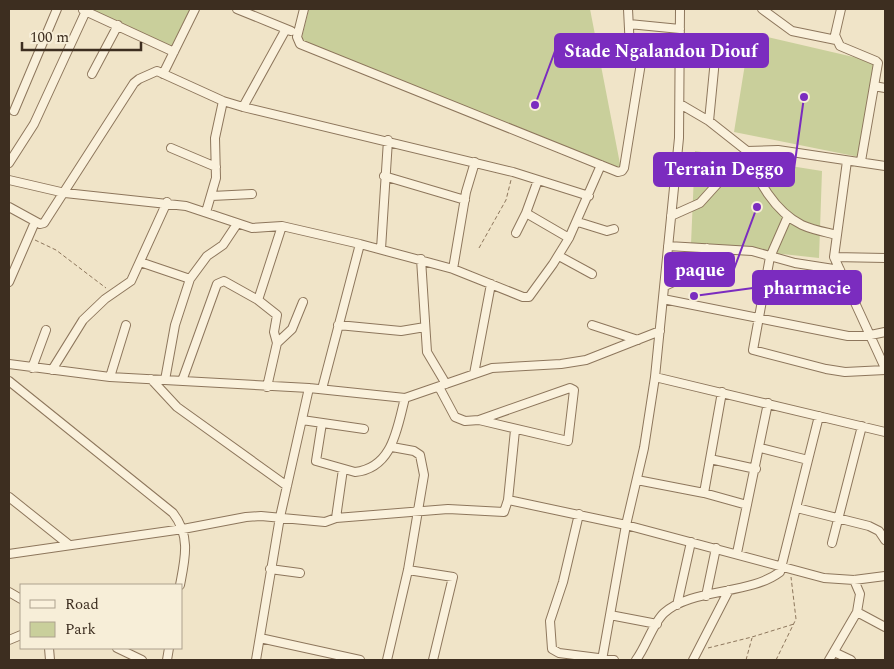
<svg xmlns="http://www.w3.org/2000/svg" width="894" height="669" font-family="Spectral,serif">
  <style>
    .green { fill: #c9cf9b }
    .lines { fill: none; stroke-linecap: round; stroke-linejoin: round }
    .minor-casing { stroke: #8d765c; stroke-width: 10 }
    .path { stroke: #8d765c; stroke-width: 1; stroke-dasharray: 4 2.5; stroke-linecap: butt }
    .minor { stroke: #faf1dc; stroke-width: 8 }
    .leader { fill: none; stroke: #7b2cbf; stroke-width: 2 }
    .callout-dot { fill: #7b2cbf; stroke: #f7eed8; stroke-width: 2 }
    .callout { fill: #7b2cbf; stroke: #7b2cbf; stroke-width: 2 }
    .callout-label { font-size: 18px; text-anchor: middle; font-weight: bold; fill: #fff }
  </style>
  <rect width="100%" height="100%" fill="#f0e4c8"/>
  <!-- green -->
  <path class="green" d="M80 9H193L173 51Z
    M309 9H590L621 169 301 41Z
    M750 33 875 62 859 157 734 132Z
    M695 151 822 171 819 258 691 244Z"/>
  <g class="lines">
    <!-- minor casing -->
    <g class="minor-casing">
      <path id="minor" d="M237 9 291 31
        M304 9 297 37 300 44 618 172 622 171 624 168 641 63 640 56 630 49 628 9
        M762 9 792 31 836 40
        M841 9 835 35 840 46 876 61 878 63 861 161
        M83 10 174 52
        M629 24 680 29
        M92 74 118 25
        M163 74 195 9
        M874 86 885 88
        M680 104 709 121 747 151 778 150 885 166
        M243 107 286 29
        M14 111 57 9
        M709 121 716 49
        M171 148 216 167
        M847 161 834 257 885 368
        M9 163 34 124 86 11
        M384 176 465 200
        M9 180 65 193 186 206 252 228 282 226 360 244 453 269 523 297H529L553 264 569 238 601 165
        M212 196 252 194
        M9 207 40 224 44 223 134 83 139 79 157 71 223 101 243 107 513 172 589 196
        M206 212 216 178 215 138 223 101
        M526 213 569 238
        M671 216 700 203 747 151C756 179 775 212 802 225 813 230 825 232 837 235
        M788 216 770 257 753 350 826 369 845 372 885 370
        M578 222 607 231 614 229
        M516 233 526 213 538 180
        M668 246 752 251 795 263 840 270
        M381 249 388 140
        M559 256 592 274
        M834 257 885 258
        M421 259 427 352 446 384
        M140 262 190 279
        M453 269 466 192 475 162
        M9 282 35 222
        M665 286C683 278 699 267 707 248
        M663 299 848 336H866L885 332
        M258 300 282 226
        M338 325 401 331 425 327
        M592 325 638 340
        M277 343 292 329 303 302
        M9 364 110 377 309 388 405 398 492 368 561 364 586 360 660 331
        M32 368 46 330
        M52 370 83 320 105 299 131 281 167 202
        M474 374 491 284
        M110 377 126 325
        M655 377 885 432
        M151 379 177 407 287 486
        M165 380 175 325 190 279 207 256 223 245 237 224
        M9 381 173 513C191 536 185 559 180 585
        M182 381 217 284 224 281 258 300 277 315 274 332 277 343 267 387
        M439 387 455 417 465 421 479 420 570 388 574 390 568 441 479 420
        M322 389 360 244
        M302 420 364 429
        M322 423 316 461 355 472C393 468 397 428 405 398
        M761 448 808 460
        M710 459 756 469
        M637 480 704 493 747 505
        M704 493 722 392
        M9 497 68 544
        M508 500 626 525 824 578 854 580 885 576
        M797 508 869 526 879 531 885 540
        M579 514 563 582 550 621 552 649 559 653 614 660
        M336 518 343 469
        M832 543 862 426
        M737 553 768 403
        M9 554 183 529 246 517 261 516 325 522 336 518 448 509 504 512 508 500 515 430
        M270 569 300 573
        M408 570 453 577 433 660
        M9 592 21 599
        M706 596 716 548
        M677 605 691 542
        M857 612 885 627
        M610 615 657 624
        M260 638 360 660
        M9 640 21 635
        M49 648 50 660
        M117 648 142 660
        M834 652 851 660
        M167 660 169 648
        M256 660 280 517 309 388
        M387 660 408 570 424 475 420 455 414 451 392 447
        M602 660 626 525 644 448 655 377 679 138 680 9
        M636 660C646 647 653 623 664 613 691 588 750 595 780 572L819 416
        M693 660 729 590
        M829 660 857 612 860 594 854 580"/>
    </g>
    <!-- path -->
    <path class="path" d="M35 240 56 250 106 288
      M479 248 506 200 511 180
      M708 648 752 637 794 624
      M746 660 752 638
      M776 660 796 619 791 577"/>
    <!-- minor -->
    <use href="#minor" class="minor"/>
  </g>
  <!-- callouts -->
  <path class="leader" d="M535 105L555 51M804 97L794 169M757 207L734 269M694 296L753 288"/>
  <g class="callout-dot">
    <circle cx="535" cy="105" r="5"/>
    <circle cx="804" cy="97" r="5"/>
    <circle cx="757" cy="207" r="5"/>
    <circle cx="694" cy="296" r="5"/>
  </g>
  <g class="callout">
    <rect x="555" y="34" width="213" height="33" rx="5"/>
    <rect x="654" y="153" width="140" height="33" rx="5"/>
    <rect x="665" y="253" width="69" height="33" rx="5"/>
    <rect x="753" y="271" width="108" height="33" rx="5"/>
  </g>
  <g class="callout-label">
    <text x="661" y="57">Stade Ngalandou Diouf</text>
    <text x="724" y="175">Terrain Deggo</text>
    <text x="700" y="276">paque</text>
    <text x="807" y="294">pharmacie</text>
  </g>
  <!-- border -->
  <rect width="894" height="669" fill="none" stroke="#3d2e20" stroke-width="20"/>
  <!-- legend -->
  <rect x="20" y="584" width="162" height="65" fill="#f7eed8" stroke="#ada18e"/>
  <rect x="30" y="600" width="25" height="8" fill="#faf1dc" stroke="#ada18e"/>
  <text x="65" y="609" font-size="15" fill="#3d2e20">Road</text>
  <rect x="30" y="622" width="25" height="15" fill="#c9cf9b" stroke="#ada18e"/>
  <text x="65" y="634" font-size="15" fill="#3d2e20">Park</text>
  <!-- scale -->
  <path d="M22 42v8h119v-8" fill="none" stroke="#3d2e20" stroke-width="2.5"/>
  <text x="30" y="42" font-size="15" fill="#3d2e20" stroke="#f7eed8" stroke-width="4" paint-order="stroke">100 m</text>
</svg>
